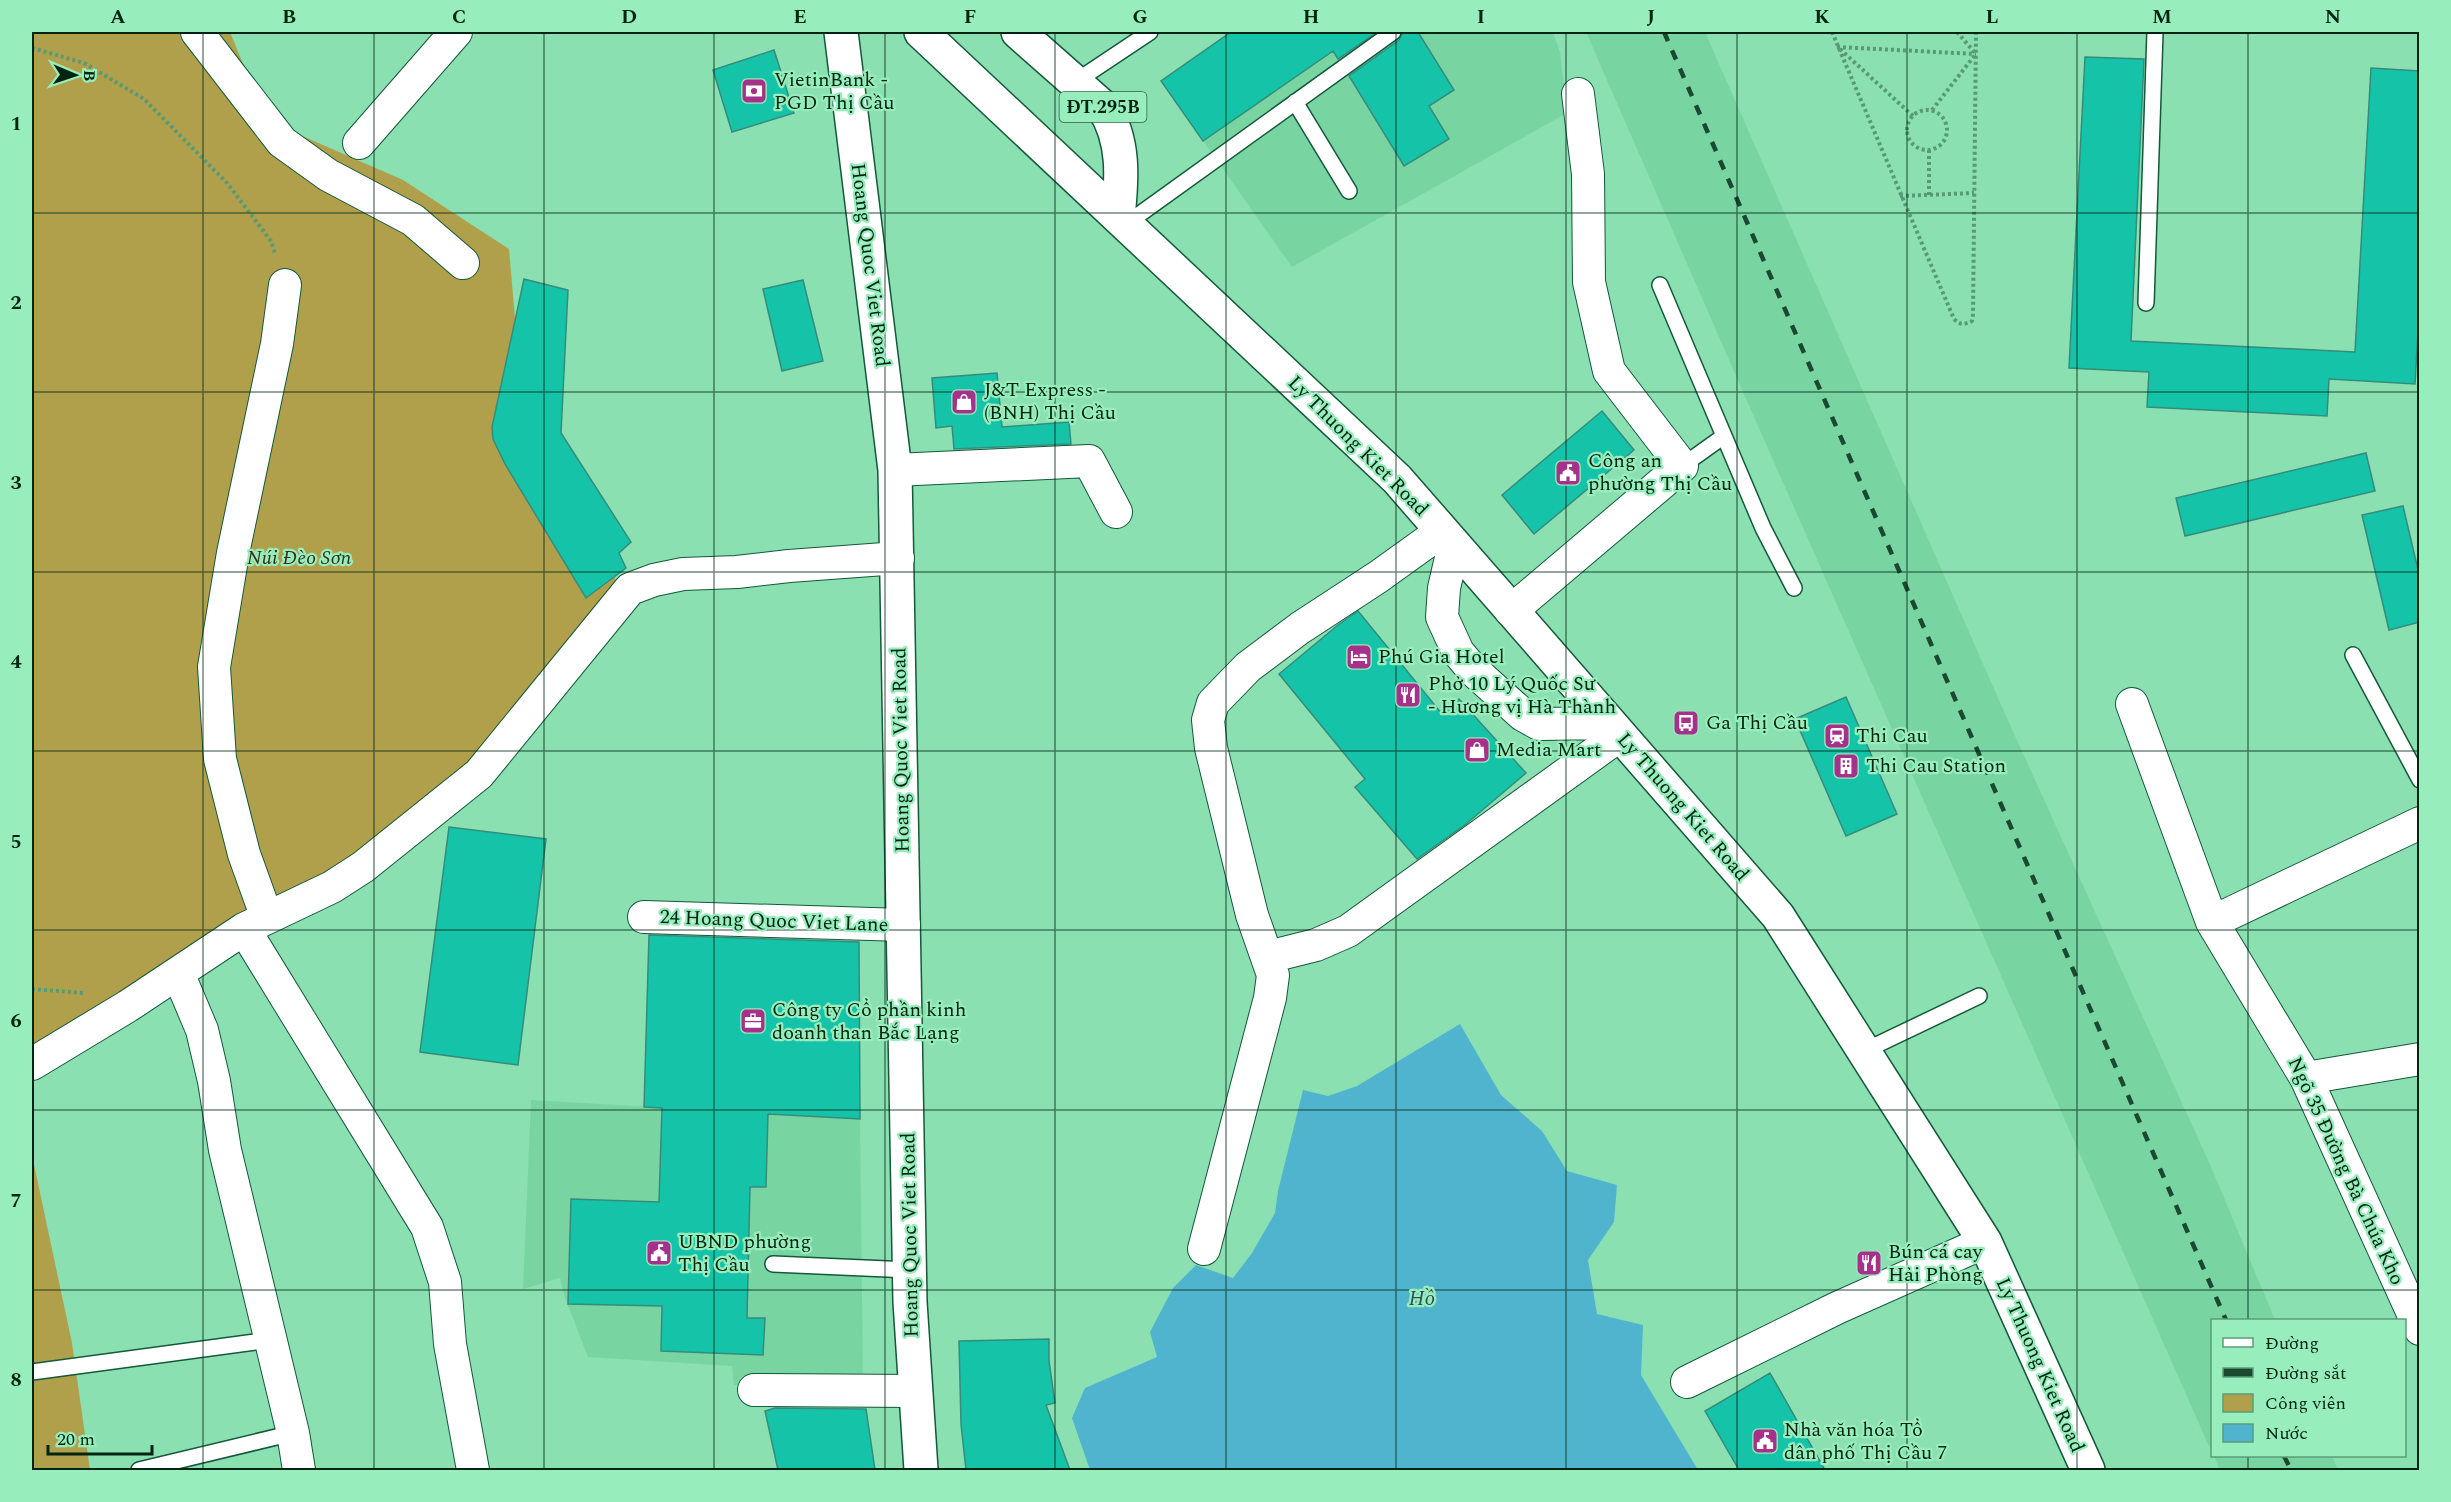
<svg xmlns="http://www.w3.org/2000/svg" width="2451" height="1502" font-family="Spectral,serif">
  <style>
    .built { fill: #78d5a2 }
    .green { fill: #b1a04b }
    .water { fill: #51b4ce }
    .building { fill: #15c3a9; stroke: #368c7c; stroke-width: 1.5 }
    .lines { fill: none; stroke-linecap: round; stroke-linejoin: round }
    .lane-casing { stroke: #145939; stroke-width: 18 }
    .street-casing { stroke: #145939; stroke-width: 34 }
    .secondary-casing { stroke: #145939; stroke-width: 36 }
    .primary-casing { stroke: #145939; stroke-width: 36 }
    .path { stroke: #579a75; stroke-width: 4; stroke-dasharray: 3 3; stroke-linecap: butt }
    .lane { stroke: #fff; stroke-width: 15 }
    .street { stroke: #fff; stroke-width: 32 }
    .secondary { stroke: #fff; stroke-width: 33 }
    .primary { stroke: #fff; stroke-width: 33 }
    .rail { stroke: #1a4830; stroke-width: 4.5; stroke-dasharray: 10 10; stroke-linecap: butt }
    .grid { fill: none; stroke: #002412; stroke-width: 1.5; stroke-opacity: 0.55 }
    .labels { text-anchor: middle; dominant-baseline: central; stroke-width: 4.5; stroke-linejoin: round; paint-order: stroke }
    .shield { fill: #97edbc; stroke: #2d6045; stroke-width: 1.5 }
    .shield-label { font-size: 18px; font-weight: bold; fill: #002412 }
    .poi-label { font-size: 20px; fill: #002412; stroke: #97edbc; text-anchor: start }
    .street-label { font-size: 20px; fill: #002412; stroke: #97edbc }
    .park-label { font-size: 20px; font-style: italic; fill: #36321a; stroke: #97edbc }
    .water-label { font-size: 21px; font-style: italic; fill: #314f58; stroke: #97edbc }
    .neatline { fill: none; stroke: #002412; stroke-width: 2 }
    .grid-label { font-size: 20px; text-anchor: middle; font-weight: bold; fill: #002412 }
  </style>
  <rect width="100%" height="100%" fill="#8ae0b0"/>
  <!-- built -->
  <path class="built" d="M1231 32H1553L1560 52 1567 113 1292 267 1161 81Z
    M1586 32H1705L2006 716 2212 1169 2275 1320H2212V1453L1743 392Z
    M531 1100 860 1119 863 1388 734 1385 732 1366 588 1357 564 1295 560 1278 523 1289Z
    M2214 1456H2332L2338 1470H2220Z"/>
  <!-- green -->
  <path class="green" d="M32 32H230L246 71 291 131 403 180 509 249 523 411 624 595 491 749 392 834 32 1055Z
    M32 1155 72 1343 90 1470H32Z"/>
  <!-- water -->
  <path class="water" d="M1460 1024 1501 1095 1542 1131 1567 1171 1617 1185 1614 1222 1588 1260 1597 1314 1643 1325 1641 1375 1698 1470H1090L1072 1418 1085 1388 1157 1357 1150 1332 1173 1288 1196 1265 1233 1278 1252 1253 1275 1213 1278 1191 1303 1090 1328 1096 1357 1086Z"/>
  <!-- building -->
  <path class="building" d="M1231 32H1377L1338 59 1333 51 1203 141 1161 81Z
    M1403 32H1418L1454 90 1429 106 1449 139 1404 166 1349 76 1399 40Z
    M774 50 794 113 732 132 713 70Z
    M2085 57 2144 59 2131 341 2355 352 2371 68 2420 71V297L2415 384 2329 379 2327 416 2147 407 2149 372 2069 368Z
    M524 279 568 290 561 433 631 542 619 553 626 568 586 598 505 464 493 439 492 427Z
    M803 280 823 361 782 371 763 289Z
    M997 373 1002 427 1069 422 1071 444 954 449 952 426 936 428 932 378Z
    M1602 411 1634 450 1534 534 1502 495Z
    M2366 453 2375 491 2185 536 2176 498Z
    M2403 506 2420 578V622L2389 630 2362 515Z
    M1358 611 1442 714 1459 699 1526 773 1466 824 1417 859 1355 787 1365 779 1279 674 1338 625Z
    M1846 697 1897 814 1846 836 1795 719Z
    M449 827 546 839 518 1065 420 1052Z
    M649 935 859 942 860 1119 768 1114 766 1187H750L747 1318H765L763 1355 661 1351 662 1306 568 1304 571 1199 659 1202 662 1108 644 1107Z
    M1049 1339V1361L1055 1403 1046 1405 1070 1470H966L961 1424 959 1341Z
    M1770 1373 1825 1470H1739L1705 1411Z
    M775 1408 866 1409 875 1470H778L765 1411Z"/>
  <g class="lines">
    <!-- lane casing -->
    <g class="lane-casing">
      <path id="lane" d="M1075 82 1150 32
        M1295 102 1349 191
        M1126 224 1393 32
        M1660 285 1724 436 1682 466
        M2146 303 2155 32
        M1724 436 1763 528 1794 588
        M2353 655 2420 780
        M1864 1051 1979 996
        M773 1264 910 1270
        M32 1372 270 1340
        M139 1470 293 1433"/>
    </g>
    <!-- street casing -->
    <g class="street-casing">
      <path id="street" d="M197 32 282 142 328 175 413 220 463 263
        M359 143 456 32
        M895 470 1089 461 1116 512
        M1454 545 1444 588 1442 617 1458 652 1473 670 1523 715 1539 724 1609 723
        M1511 611 1682 466 1609 371 1589 282 1588 174 1578 94
        M2132 704 2212 922 2306 1078 2420 1329
        M644 917 904 925
        M267 918 244 854 220 759 214 667 233 553 277 344 285 285
        M2212 922 2420 823
        M244 929 427 1227 445 1282 450 1344 473 1470
        M1268 957 1316 945 1348 931 1620 735
        M178 973 202 1030 214 1081 225 1150 293 1433 299 1470
        M32 1064 128 1006 244 929 332 887 363 867 479 774 630 589 654 580 683 574 737 572 789 566 898 558
        M2306 1078 2420 1059
        M1204 1249 1270 998 1273 975 1252 915 1211 748 1208 720 1213 703 1248 667 1300 628 1378 577 1442 531
        M1687 1382 1837 1308 1985 1242
        M754 1390 915 1391"/>
    </g>
    <!-- secondary casing -->
    <g class="secondary-casing">
      <path id="secondary" d="M841 32 895 470 910 1302 921 1470"/>
    </g>
    <!-- primary casing -->
    <g class="primary-casing">
      <path id="primary" d="M921 32 1397 479 1778 916 1985 1242 2088 1470
        M1018 32 1103 107C1125 140 1122 179 1118 217"/>
    </g>
    <!-- path -->
    <path class="path" d="M1832 32 1954 319C1960 325 1964 325 1972 321L1973 314 1976 32
      M1957 32 1976 54
      M1837 47 1976 54
      M32 48 84 63 144 99 227 183 271 241 275 254
      M1840 49 1913 116
      M1932 110 1975 55
      M1907 130a20 20 0 1 1 40 0a20 20 0 1 1-40 0Z
      M1929 150V195
      M1900 196 1974 193
      M32 989 84 993"/>
    <!-- lane -->
    <use href="#lane" class="lane"/>
    <!-- street -->
    <use href="#street" class="street"/>
    <!-- secondary -->
    <use href="#secondary" class="secondary"/>
    <!-- primary -->
    <use href="#primary" class="primary"/>
    <!-- rail -->
    <path class="rail" d="M1664 32 2226 1320
      M2284 1456 2291 1470"/>
  </g>
  <!-- grid -->
  <path class="grid" d="M203 32V1470M374 32V1470M544 32V1470M714 32V1470M885 32V1470M1055 32V1470M1226 32V1470M1396 32V1470M1566 32V1470M1737 32V1470M1907 32V1470M2077 32V1470M2248 32V1320M32 213H2420M32 392H2420M32 572H2420M32 751H2420M32 930H2420M32 1110H2420M32 1290H2420M2248 1456V1470"/>
  <!-- icons -->
  <defs>
    <g id="bank-square" transform="scale(1.35)"><rect x="-9" y="-9" width="18" height="18" rx="4" fill="#a5318b" stroke="#97edbc"/><path d="M-6-4H6V4H-6ZM0-2.3a2.3 2.3 0 1 0 0 4.6a2.3 2.3 0 1 0 0-4.6Z" fill="#fff"/></g>
    <g id="shop-square" transform="scale(1.35)"><rect x="-9" y="-9" width="18" height="18" rx="4" fill="#a5318b" stroke="#97edbc"/><path d="M-5-2.5h2.3a2.7 3.5 0 0 1 5.4 0H5L5.5 6h-11ZM-1.5-2.5h3a1.5 2.3 0 0 0-3 0Z" fill="#fff"/></g>
    <g id="civic-square" transform="scale(1.35)"><rect x="-9" y="-9" width="18" height="18" rx="4" fill="#a5318b" stroke="#97edbc"/><path d="M-.6-6.5H3V-4.5H.6V-3L4-1V1h2V6H-6V1h2V-1L-.6-3ZM-1.2 2.5V6h2.4V2.5Z" fill="#fff"/></g>
    <g id="hotel-square" transform="scale(1.35)"><rect x="-9" y="-9" width="18" height="18" rx="4" fill="#a5318b" stroke="#97edbc"/><path d="M-6-4.5h1.5V1H6V5H4.5V3h-9V5H-6ZM-4 0a1.8 1.8 0 1 1 3.6 0ZM.5 0V-2.5h3Q6-2.5 6 0Z" fill="#fff"/></g>
    <g id="restaurant-square" transform="scale(1.35)"><rect x="-9" y="-9" width="18" height="18" rx="4" fill="#a5318b" stroke="#97edbc"/><path d="M-5-6h1v4h1v-4h1v4h1v-4h1v5L-1.5 .5V6h-2V.5L-5-1ZM5-6V6H3V1.5H1.5Q1.5-4 5-6Z" fill="#fff"/></g>
    <g id="bus-square" transform="scale(1.35)"><rect x="-9" y="-9" width="18" height="18" rx="4" fill="#a5318b" stroke="#97edbc"/><path d="M-5-6H5V4H4V6H2V4H-2V6H-4V4H-5ZM-3.5-4V0h7V-4ZM-3.5 1.2v1.5H-2V1.2ZM2 1.2v1.5H3.5V1.2Z" fill="#fff"/></g>
    <g id="station-square" transform="scale(1.35)"><rect x="-9" y="-9" width="18" height="18" rx="4" fill="#a5318b" stroke="#97edbc"/><path d="M-3-6H3Q5-6 5-4V2Q5 4 3 4L4.5 6H3L1.5 4h-3L-3 6H-4.5L-3 4Q-5 4-5 2V-4Q-5-6-3-6ZM-3.5-4v3h7v-3ZM-3.5 1v1.5H-2V1ZM2 1v1.5H3.5V1Z" fill="#fff"/></g>
    <g id="building-square" transform="scale(1.35)"><rect x="-9" y="-9" width="18" height="18" rx="4" fill="#a5318b" stroke="#97edbc"/><path d="M-4-6H4V6H1V3H-1V6H-4ZM-2.5-4.3h1.7v1.8h-1.7ZM.8-4.3h1.7v1.8H.8ZM-2.5-1h1.7V.8h-1.7ZM.8-1h1.7V.8H.8Z" fill="#fff"/></g>
    <g id="office-square" transform="scale(1.35)"><rect x="-9" y="-9" width="18" height="18" rx="4" fill="#a5318b" stroke="#97edbc"/><path d="M-6-3h4V-5.5h4V-3h4V5H-6ZM-1-4.5V-3h2v-1.5ZM-6 0V1H6V0Z" fill="#fff"/></g>
  </defs>
  <g fill-rule="evenodd">
    <use href="#bank-square" x="754" y="91"/>
    <use href="#shop-square" x="964" y="402"/>
    <use href="#civic-square" x="1568" y="473"/>
    <use href="#hotel-square" x="1359" y="657"/>
    <use href="#restaurant-square" x="1408" y="695"/>
    <use href="#bus-square" x="1686" y="723"/>
    <use href="#station-square" x="1837" y="736"/>
    <use href="#shop-square" x="1477" y="750"/>
    <use href="#building-square" x="1846" y="766"/>
    <use href="#office-square" x="753" y="1021"/>
    <use href="#civic-square" x="659" y="1253"/>
    <use href="#restaurant-square" x="1869" y="1263"/>
    <use href="#civic-square" x="1765" y="1441"/>
  </g>
  <g class="labels">
    <!-- shield labels -->
    <rect class="shield" x="1059.5" y="92" width="87" height="30" rx="4.5"/>
    <g class="shield-label">
      <text x="1103" y="107">ĐT.295B</text>
    </g>
    <!-- poi labels -->
    <g class="poi-label">
      <text x="774" y="80">VietinBank -<tspan x="774" dy="23">PGD Thị Cầu</tspan></text>
      <text x="984" y="390">J&amp;T Express -<tspan x="984" dy="23">(BNH) Thị Cầu</tspan></text>
      <text x="1588" y="461">Công an<tspan x="1588" dy="23">phường Thị Cầu</tspan></text>
      <text x="1378" y="657">Phú Gia Hotel</text>
      <text x="1428" y="684">Phở 10 Lý Quốc Sư<tspan x="1428" dy="23">- Hương vị Hà Thành</tspan></text>
      <text x="1706" y="723">Ga Thị Cầu</text>
      <text x="1856" y="736">Thi Cau</text>
      <text x="1496" y="750">Media Mart</text>
      <text x="1866" y="766">Thi Cau Station</text>
      <text x="772" y="1010">Công ty Cổ phần kinh<tspan x="772" dy="23">doanh than Bắc Lạng</tspan></text>
      <text x="678" y="1242">UBND phường<tspan x="678" dy="23">Thị Cầu</tspan></text>
      <text x="1888" y="1252">Bún cá cay<tspan x="1888" dy="23">Hải Phòng</tspan></text>
      <text x="1784" y="1430">Nhà văn hóa Tổ<tspan x="1784" dy="23">dân phố Thị Cầu 7</tspan></text>
    </g>
    <!-- street labels -->
    <g class="street-label">
      <text transform="translate(870 265) rotate(83)">Hoang Quoc Viet Road</text>
      <text transform="translate(1358 446) rotate(45)">Ly Thuong Kiet Road</text>
      <text transform="translate(901 750) rotate(-91)">Hoang Quoc Viet Road</text>
      <text transform="translate(1683 807) rotate(49)">Ly Thuong Kiet Road</text>
      <text transform="translate(774 921) rotate(2)">24 Hoang Quoc Viet Lane</text>
      <text transform="translate(2346 1171) rotate(65)">Ngõ 35 Đường Bà Chúa Kho</text>
      <text transform="translate(910 1235) rotate(-91)">Hoang Quoc Viet Road</text>
      <text transform="translate(2040 1365) rotate(66)">Ly Thuong Kiet Road</text>
    </g>
    <!-- park labels -->
    <g class="park-label">
      <text x="299" y="558">Núi Đèo Sơn</text>
    </g>
    <!-- water labels -->
    <g class="water-label">
      <text x="1422" y="1299">Hồ</text>
    </g>
  </g>
  <!-- border -->
  <rect width="2451" height="1502" fill="none" stroke="#97edbc" stroke-width="66"/>
  <!-- legend -->
  <rect x="2211" y="1319" width="195" height="138" fill="#97edbc" stroke="#5b9d78" stroke-width="1.5"/>
  <rect x="2223" y="1338" width="30" height="9" fill="#ffffff" stroke="#5b9d78" stroke-width="1.5"/>
  <text x="2265" y="1349" font-size="18" fill="#002412">Đường</text>
  <rect x="2223" y="1368" width="30" height="9" fill="#1a4830" stroke="#5b9d78" stroke-width="1.5"/>
  <text x="2265" y="1379" font-size="18" fill="#002412">Đường sắt</text>
  <rect x="2223" y="1394" width="30" height="18" fill="#b1a04b" stroke="#5b9d78" stroke-width="1.5"/>
  <text x="2265" y="1409" font-size="18" fill="#002412">Công viên</text>
  <rect x="2223" y="1424" width="30" height="18" fill="#51b4ce" stroke="#5b9d78" stroke-width="1.5"/>
  <text x="2265" y="1439" font-size="18" fill="#002412">Nước</text>
  <!-- north arrow -->
  <g transform="translate(75 75) rotate(92)" stroke="#97edbc" stroke-width="4.5" paint-order="stroke">
  <path d="M0-4.5L10 22L0 15L-10 22Z" fill="#002412"/>
  <text y="-9" font-size="16" font-weight="bold" text-anchor="middle" fill="#002412">B</text>
  </g>
  <!-- scale -->
  <path d="M48 1445v9h104v-9" fill="none" stroke="#002412" stroke-width="3"/>
  <text x="57" y="1445" font-size="18" fill="#002412" stroke="#97edbc" stroke-width="4.5" paint-order="stroke">20 m</text>
  <rect x="33" y="33" width="2385" height="1436" class="neatline"/>
  <g class="grid-label">
    <text x="118" y="23">A</text>
    <text x="289" y="23">B</text>
    <text x="459" y="23">C</text>
    <text x="629" y="23">D</text>
    <text x="800" y="23">E</text>
    <text x="970" y="23">F</text>
    <text x="1140" y="23">G</text>
    <text x="1311" y="23">H</text>
    <text x="1481" y="23">I</text>
    <text x="1651" y="23">J</text>
    <text x="1822" y="23">K</text>
    <text x="1992" y="23">L</text>
    <text x="2162" y="23">M</text>
    <text x="2333" y="23">N</text>
    <text x="16" y="130">1</text>
    <text x="16" y="309">2</text>
    <text x="16" y="489">3</text>
    <text x="16" y="668">4</text>
    <text x="16" y="848">5</text>
    <text x="16" y="1027">6</text>
    <text x="16" y="1207">7</text>
    <text x="16" y="1386">8</text>
  </g>
</svg>
